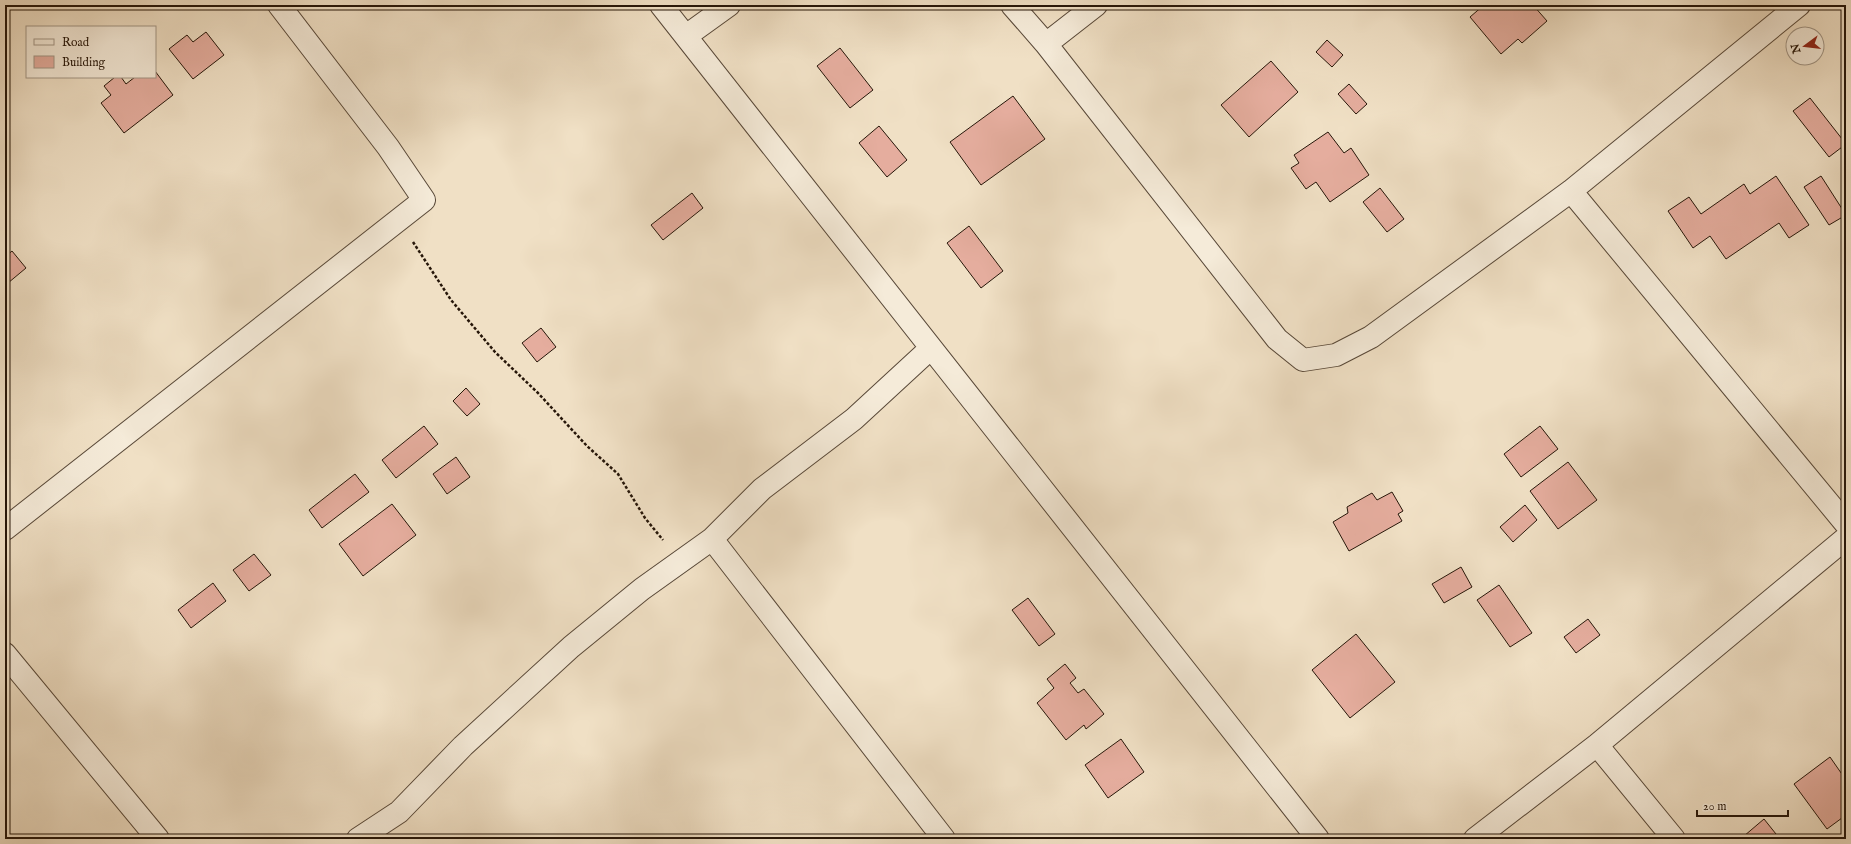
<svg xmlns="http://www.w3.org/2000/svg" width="1851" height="844" font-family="'IM FELL English',serif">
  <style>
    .building { fill: #e5ad9e; stroke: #261609 }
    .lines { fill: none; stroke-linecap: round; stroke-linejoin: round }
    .street-casing { stroke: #584838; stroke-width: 24 }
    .path { stroke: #261609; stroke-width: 2.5; stroke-dasharray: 3 2; stroke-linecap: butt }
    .street { stroke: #f5ebd9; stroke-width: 22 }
  </style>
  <rect width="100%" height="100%" fill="#f0e0c5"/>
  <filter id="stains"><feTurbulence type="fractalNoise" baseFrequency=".005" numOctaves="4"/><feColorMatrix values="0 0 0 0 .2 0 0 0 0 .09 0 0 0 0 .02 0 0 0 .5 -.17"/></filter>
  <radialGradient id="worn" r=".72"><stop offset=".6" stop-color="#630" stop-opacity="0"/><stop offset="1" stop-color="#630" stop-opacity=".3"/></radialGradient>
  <!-- building -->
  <path class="building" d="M1484 5H1533L1547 21 1522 43 1518 39 1501 54 1470 17Z
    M206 32 224 55 193 79 169 49 187 35 193 42Z
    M1327 40 1343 55 1332 67 1316 52Z
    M840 48 873 90 850 108 817 66Z
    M1271 61 1298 92 1249 137 1221 105Z
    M155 71 173 95 124 133 101 103 111 95 104 86 115 77H121L126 84 135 77H155Z
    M1349 84 1367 104 1356 114 1338 94Z
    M1013 96 1045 139 981 185 950 142Z
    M1810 98 1846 144 1829 157 1793 111Z
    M879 126 907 160 887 177 859 143Z
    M1328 132 1344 153 1351 148 1369 175 1330 202 1316 182 1306 189 1291 168 1299 163 1294 155Z
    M1776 176 1809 225 1789 238 1779 223 1726 259 1710 236 1693 248 1668 211 1689 197 1701 214 1744 184 1750 194Z
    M1821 176 1846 215 1829 225 1804 187Z
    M1380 188 1404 219 1387 232 1363 202Z
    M692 193 703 208 663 240 651 225Z
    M969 226 1003 271 981 288 947 243Z
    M12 251 26 268 8 283 5 280V257Z
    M541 328 556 347 537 362 522 343Z
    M466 388 480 404 467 416 453 401Z
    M424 426 438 444 396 478 382 460Z
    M1540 426 1558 449 1521 477 1504 454Z
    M456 457 470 477 447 494 433 474Z
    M1568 462 1597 500 1558 529 1530 491Z
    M355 474 369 492 322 528 309 510Z
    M1392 492 1403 511 1398 514 1402 521 1349 551 1333 522 1348 513 1347 507 1372 493 1377 500Z
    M392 504 416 535 363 576 339 544Z
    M1525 505 1537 520 1513 542 1500 527Z
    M254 554 271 575 249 591 233 570Z
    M1461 567 1472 587 1444 603 1432 584Z
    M213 583 226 601 191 628 178 610Z
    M1499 585 1532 633 1510 647 1477 600Z
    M1028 598 1055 634 1039 646 1012 610Z
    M1588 619 1600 635 1576 653 1564 637Z
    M1356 634 1395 682 1350 718 1312 670Z
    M1065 664 1076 678 1070 683 1078 693 1084 689 1104 714 1086 729 1084 725 1066 740 1037 703 1054 688 1047 679Z
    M1121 739 1144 772 1108 798 1085 765Z
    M1830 757 1846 780V815L1827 829 1794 784Z
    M1764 819 1780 839H1746L1744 836Z"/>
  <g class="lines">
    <!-- street casing -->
    <g class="street-casing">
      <path id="street" d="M661 5 1318 839
        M1012 5 1046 44 1277 339 1303 360 1336 355 1371 337 1571 191 1799 5
        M686 36 729 5
        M1046 44 1096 5
        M1571 191 1846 524
        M5 529 424 200 388 147 279 5
        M712 539 944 839
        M5 654 158 839
        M1597 745 1674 839
        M358 839 399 812 463 746 571 647 642 589 712 539 762 489 854 419 931 348
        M1475 839 1597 745 1846 538"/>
    </g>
    <!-- path -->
    <path class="path" d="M413 242 451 300 495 352 538 393 587 446 618 474 645 518 663 540"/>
    <!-- street -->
    <use href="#street" class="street"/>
  </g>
  <!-- margin -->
  <rect width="1851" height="844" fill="none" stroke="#f0e0c5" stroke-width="20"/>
  <rect x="6" y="6" width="1839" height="832" fill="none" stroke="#261609" stroke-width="2"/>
  <rect x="10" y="10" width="1831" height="824" fill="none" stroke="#261609"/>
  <!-- legend -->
  <rect x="26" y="26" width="130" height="52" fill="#f5ebd9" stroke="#a29686"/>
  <rect x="34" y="39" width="20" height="6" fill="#f5ebd9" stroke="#a29686"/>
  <text x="62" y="46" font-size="12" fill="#261609">Road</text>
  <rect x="34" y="56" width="20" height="12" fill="#e5ad9e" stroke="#a29686"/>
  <text x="62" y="66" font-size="12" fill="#261609">Building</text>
  <!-- north arrow -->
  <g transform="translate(1805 46) rotate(255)"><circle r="19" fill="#f5ebd9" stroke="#a29686"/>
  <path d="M0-3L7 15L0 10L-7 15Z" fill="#8f2418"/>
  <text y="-6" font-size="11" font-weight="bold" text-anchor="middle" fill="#261609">N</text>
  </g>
  <!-- scale -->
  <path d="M1697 810v6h91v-6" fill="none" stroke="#261609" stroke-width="2"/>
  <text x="1703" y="810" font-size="12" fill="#261609" stroke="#f5ebd9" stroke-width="3" paint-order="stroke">20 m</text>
  <rect width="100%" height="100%" filter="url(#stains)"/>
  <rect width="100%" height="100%" fill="url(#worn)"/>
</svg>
